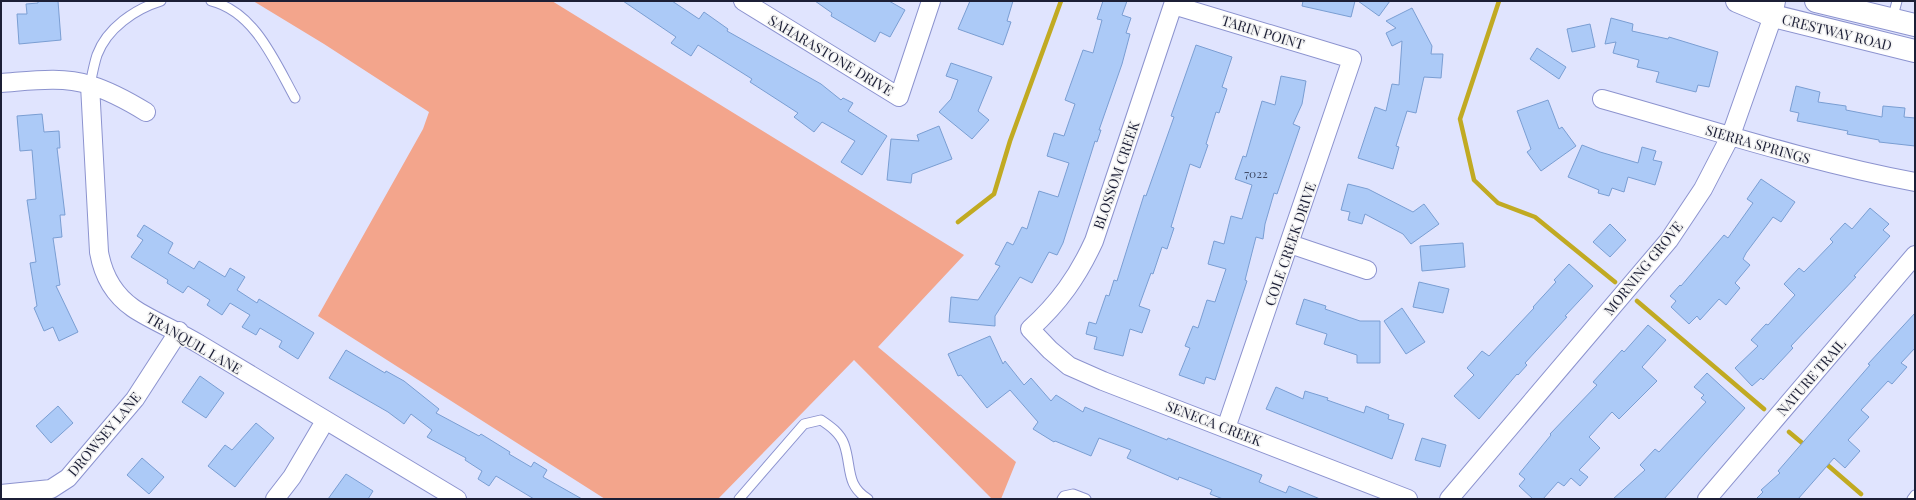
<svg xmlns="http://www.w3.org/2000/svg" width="1916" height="500" font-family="'Playfair Display',serif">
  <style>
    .green { fill: #f3a58c }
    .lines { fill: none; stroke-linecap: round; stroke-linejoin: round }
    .stream { stroke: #c1aa22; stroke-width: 4.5 }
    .building { fill: #accaf7; stroke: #7a9ed3 }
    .lane-casing { stroke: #8c93cf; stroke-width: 11 }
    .street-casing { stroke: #8c93cf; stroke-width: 20 }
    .secondary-casing { stroke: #8c93cf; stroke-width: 24 }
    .lane { stroke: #fff; stroke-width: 9 }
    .street { stroke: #fff; stroke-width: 18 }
    .secondary { stroke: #fff; stroke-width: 22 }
    .labels { text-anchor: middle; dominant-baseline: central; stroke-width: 3; stroke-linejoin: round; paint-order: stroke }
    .number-label { font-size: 12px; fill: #404a66 }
    .street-label { font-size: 14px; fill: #1c1f36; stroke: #f3f3f3 }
  </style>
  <rect width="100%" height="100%" fill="#e0e4fe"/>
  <!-- green -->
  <path class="green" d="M253 1H552L964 255 878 347 1016 462 1001 499H992L854 360 718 499H605L318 316 423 129 429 112 324 44Z"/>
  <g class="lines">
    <!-- stream -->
    <path class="stream" d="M1499 1 1460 119 1474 180 1498 203 1535 217 1615 282
      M958 222 994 194 1010 141 1061 1
      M1637 301 1764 409
      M1789 432 1807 447
      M1824 462 1861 494"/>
  </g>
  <!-- building -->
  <path class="building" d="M38 1H58L61 40 19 44 17 14H27L26 4 38 3Z
    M623 1H672L699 19 704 12 728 29 727 31 821 84 841 100 843 98 853 103 848 111 887 136 862 175 841 162 855 141 822 122 814 132 794 117 798 113 750 82 752 79 698 45 691 56 671 43 676 37Z
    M815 1H889L905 10 890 37 880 32 875 42 831 16 832 13Z
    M970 1H1013L1007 21 1011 22 1003 45 958 29Z
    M1103 1H1127L1122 15 1131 18 1126 33 1130 34 1122 64 1099 130H1101L1097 142 1095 141 1063 243 1057 255 1049 252 1032 283 1020 277 995 316V326L949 322 951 297 978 300 1000 266 995 264 1007 242 1013 245 1022 227 1027 229 1039 191 1058 197 1069 163 1047 156 1054 133 1064 136 1075 104 1065 100 1083 50 1093 53 1102 20 1097 19Z
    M1303 1H1355L1351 17 1302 6Z
    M1358 1H1390L1379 16Z
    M1412 8 1432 46 1431 54H1443L1441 78 1424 77 1416 113 1407 111 1396 146 1399 147 1393 169 1358 158 1375 107 1386 111 1392 84 1399 85 1402 41 1392 46 1386 33 1396 28 1386 21Z
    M1611 18 1633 24 1632 31 1668 39 1669 37 1718 52 1709 87 1698 85 1696 92 1656 82 1659 72 1637 67 1639 60 1613 53 1616 42 1605 44Z
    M1590 24 1595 47 1572 52 1567 29Z
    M1196 45 1232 57 1222 87 1227 89 1219 113 1216 112 1206 144 1208 145 1200 168 1190 164 1171 227 1174 228 1167 249 1162 247 1153 274 1151 273 1139 306 1150 310 1142 333 1130 329 1123 356 1094 349 1097 337 1086 334 1089 322 1096 324 1106 295 1109 296 1114 280 1117 281 1144 195 1146 196 1174 117 1171 116Z
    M1537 48 1566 67 1559 79 1530 59Z
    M951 63 992 77 978 111 989 120 972 139 939 112 951 99 958 80 946 76Z
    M1281 76 1306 81 1302 104 1293 124 1300 127 1277 194 1274 193 1265 224 1263 239 1256 237 1245 280 1247 281 1215 380 1206 377 1204 384 1179 375 1190 348 1185 346 1193 326 1198 328 1207 300 1215 302 1226 269 1208 264 1214 241 1224 244 1231 216 1242 219 1252 185 1235 179 1243 156 1246 157 1262 101 1275 105Z
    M1796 86 1820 92 1818 102 1846 106V110L1882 117 1883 106 1905 108 1904 117 1915 118V146L1879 142V140L1847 134 1848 131 1797 121 1799 113 1790 111Z
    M1548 100 1559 129 1562 127 1576 146 1541 171 1527 152 1531 149 1517 111Z
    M42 114 44 132 59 131 60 148H57L65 215H60L62 237 53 238 60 285 56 286 78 332 59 341 53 327 44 331 34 308 37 306 30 263 36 262 27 200 36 199 32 150 20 151 17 116Z
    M939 126 952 159 912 174 911 183 887 180 891 139 919 141 917 135Z
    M1582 145 1600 152 1638 163 1642 147 1656 151 1653 160 1662 162 1655 185 1628 177 1624 192 1612 188 1609 196 1598 193 1599 190 1568 177Z
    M1761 179 1795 202 1781 222 1773 217 1746 253 1743 259 1750 265 1735 283 1740 288 1726 305 1719 299 1700 320 1697 316 1689 324 1671 307 1676 301 1670 296 1680 285 1681 286 1724 235 1728 238 1753 203 1747 199Z
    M1348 184 1368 189 1413 212 1424 204 1439 224 1411 244 1403 234 1365 214 1362 224 1348 220 1350 212 1341 210Z
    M1870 208 1889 224 1883 230 1890 236 1854 276 1856 277 1791 346 1793 348 1763 380 1761 378 1752 386 1735 368 1758 346 1751 340 1766 324 1768 325 1795 295 1784 284 1799 268 1804 272 1833 242 1830 239 1845 223 1852 229Z
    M1610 224 1626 240 1610 257 1593 242Z
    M144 225 173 243 168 253 194 269 199 261 225 277 230 268 245 277 237 290 257 303 259 299 314 333 298 359 279 347 282 341 260 328 256 335 242 327 250 315 230 303 222 315 207 305 210 300 188 286 183 293 167 283 168 280 131 257 143 240 137 236Z
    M1463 243 1465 267 1422 271 1420 246Z
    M1569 264 1593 286 1565 316 1567 317 1525 363 1527 365 1518 375 1517 374 1479 419 1454 396 1474 375 1467 368 1482 351 1489 356 1534 308 1533 307 1556 282 1554 280Z
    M1419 282 1449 289 1443 313 1413 307Z
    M1304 299 1326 306 1325 309 1360 321H1380V363H1357V355L1324 344 1327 334 1296 324Z
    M1402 308 1425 342 1406 354 1384 321Z
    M1915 313V348L1901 363 1907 367 1892 384 1888 381 1861 410 1869 417 1848 440 1860 451 1845 468 1834 458 1798 499H1756L1763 492 1761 490 1780 473 1778 471 1870 365 1868 364Z
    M1648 325 1666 340 1642 367 1657 381 1619 419 1612 412 1589 437 1600 448 1579 470 1588 477 1580 486 1571 478 1564 486 1558 482 1543 499H1533L1519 486 1525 479 1519 474 1551 435 1550 434 1597 385 1593 382 1622 350 1624 352Z
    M990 336 1003 364 1005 361 1024 385 1031 378 1051 401 1056 395 1083 412 1085 407 1167 440 1168 438 1262 475 1259 482 1286 493 1289 486 1320 499H1223L1210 494 1212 490 1179 477 1178 480 1127 458 1131 450 1099 438 1091 456 1055 441 1054 442 1033 429 1038 422 1010 390 987 408 961 375 958 376 948 354Z
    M346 350 385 373 386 371 404 381 439 409 436 413 479 436 481 434 510 452 509 454 531 467 534 462 547 470 543 477 582 499H534L496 476 489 486 478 479 482 471 465 460 466 458 427 437 432 430 411 414 404 424 388 412 329 378Z
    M1707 373 1745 408 1664 499H1613L1645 470 1640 465 1655 449 1659 452 1706 402 1701 398 1704 395 1694 387Z
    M200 376 224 393 206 418 182 402Z
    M1276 387 1303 399 1305 391 1328 398 1327 400 1364 413 1366 406 1389 415 1388 419 1404 424 1392 459 1266 409Z
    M58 406 73 423 51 443 36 426Z
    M256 423 274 438 235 487 208 466 225 445 232 450Z
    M1422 438 1446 445 1440 467 1415 460Z
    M142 458 164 477 149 494 127 475Z
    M346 474 373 491 368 499H328Z"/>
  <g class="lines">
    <!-- lane casing -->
    <g class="lane-casing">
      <path id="lane" d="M211 1C255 12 275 62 295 98
        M1892 20 1897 1
        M90 85C92 75 94 64 97 55 107 28 135 9 161 1
        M739 499 804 424 821 420C830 426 840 433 844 444 852 466 845 485 868 499
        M1062 499 1064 496 1073 494 1086 499
        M1912 499 1915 495"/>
    </g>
    <!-- street casing -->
    <g class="street-casing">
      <path id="street" d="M743 1 899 97 931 1
        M1 83C30 81 62 76 90 85 110 91 128 101 146 112
        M90 85 99 252C103 275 113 294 133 308 152 321 178 331 199 344 285 396 371 448 457 499
        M1602 99C1706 128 1809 162 1915 182
        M1290 244 1367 270
        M1226 428 1352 59 1173 5 1094 241C1078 276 1059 303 1030 329L1050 350 1069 366 1103 381 1408 499
        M1 494 51 489 68 478 135 399 179 331
        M275 499 292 477 325 421
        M1449 499 1669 240 1703 189 1731 135 1773 16 1776 1
        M1707 499 1915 255"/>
    </g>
    <!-- secondary casing -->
    <g class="secondary-casing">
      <path id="secondary" d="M1737 1 1773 16 1915 51
        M1816 1 1915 25"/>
    </g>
    <!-- lane -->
    <use href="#lane" class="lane"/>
    <!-- street -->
    <use href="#street" class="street"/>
    <!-- secondary -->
    <use href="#secondary" class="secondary"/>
  </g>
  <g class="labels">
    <!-- number labels -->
    <g class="number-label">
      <text x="1256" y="173">7022</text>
    </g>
    <!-- street labels -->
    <g class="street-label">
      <text transform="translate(1263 32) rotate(17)">TARIN POINT</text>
      <text transform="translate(1837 32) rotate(14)">CRESTWAY ROAD</text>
      <text transform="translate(831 55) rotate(31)">SAHARASTONE DRIVE</text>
      <text transform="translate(1758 144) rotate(16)">SIERRA SPRINGS</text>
      <text transform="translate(1116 175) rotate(-71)">BLOSSOM CREEK</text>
      <text transform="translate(1290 244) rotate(-71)">COLE CREEK DRIVE</text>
      <text transform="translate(1643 268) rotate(-51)">MORNING GROVE</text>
      <text transform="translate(194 343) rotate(30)">TRANQUIL LANE</text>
      <text transform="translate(1811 377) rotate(-49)">NATURE TRAIL</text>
      <text transform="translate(1214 423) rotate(21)">SENECA CREEK</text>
      <text transform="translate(104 434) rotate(-50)">DROWSEY LANE</text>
    </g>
  </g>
  <!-- border -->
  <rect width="1916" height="500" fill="none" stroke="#1c1f36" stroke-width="4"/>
</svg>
